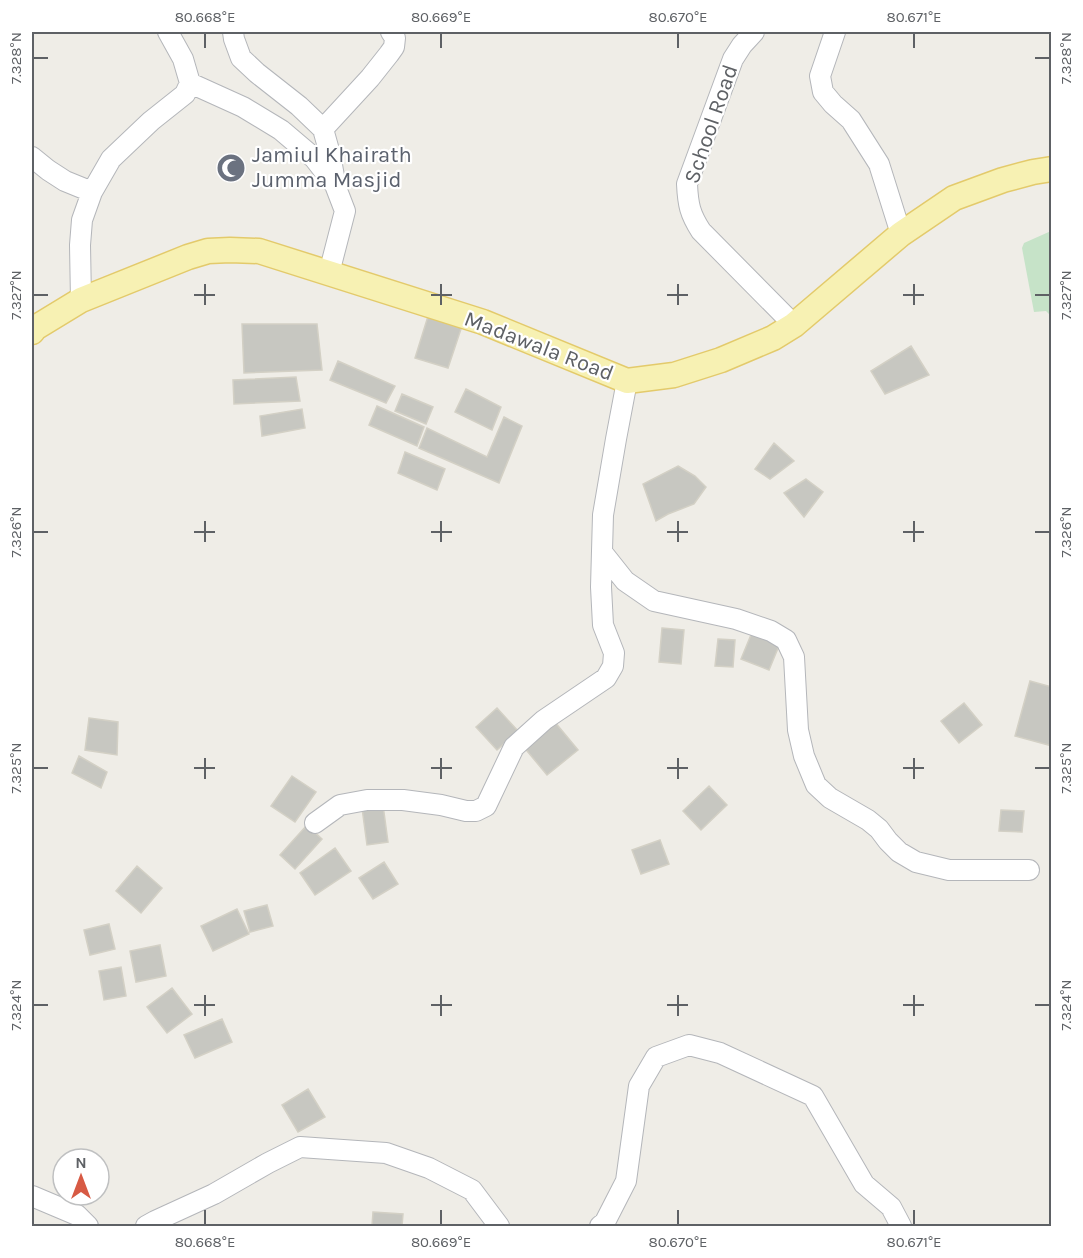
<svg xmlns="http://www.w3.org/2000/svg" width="1083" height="1258" font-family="Karla,sans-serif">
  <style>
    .green { fill: #c6e3c8 }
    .building { fill: #c7c7c1; stroke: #d3d0c5; stroke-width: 1.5 }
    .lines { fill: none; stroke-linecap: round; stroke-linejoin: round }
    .minor-casing { stroke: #b4b6ba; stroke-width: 22 }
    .major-casing { stroke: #e3ca6b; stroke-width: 27 }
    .minor { stroke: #fff; stroke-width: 20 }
    .major { stroke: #f7f1b3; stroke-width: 24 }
    .ticks { fill: none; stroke: #5e6165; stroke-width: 2 }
    .labels { text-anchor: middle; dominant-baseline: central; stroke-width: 4.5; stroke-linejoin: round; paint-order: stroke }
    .street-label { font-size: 22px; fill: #5e6165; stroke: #fff }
    .worship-label { font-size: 22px; fill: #5b616d; stroke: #fff; text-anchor: start }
    .neatline { fill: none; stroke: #5e6165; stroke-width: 2 }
    .ticks-label { font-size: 15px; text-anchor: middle; fill: #5e6165 }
  </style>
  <rect width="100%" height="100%" fill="#efede7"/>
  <!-- green -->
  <path class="green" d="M1051 231V316L1046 311 1034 312 1022 248 1024 243Z"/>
  <!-- building -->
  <path class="building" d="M429 313 462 326 448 368 415 358Z
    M242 324H317L322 370 244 373Z
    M911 346 929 375 885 394 871 371Z
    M338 361 395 386 386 403 330 380Z
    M296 377 300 401 234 404 233 380Z
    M466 389 501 407 492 430 455 412Z
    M402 394 433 407 426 424 395 411Z
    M377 406 424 427 417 446 369 425Z
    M302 409 305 428 262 436 260 416Z
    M504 417 522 426 499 483 419 448 427 428 487 457Z
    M774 443 794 461 770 479 755 469Z
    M405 452 445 469 437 490 398 473Z
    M678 466 695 476 706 487 694 504 668 514 656 521 643 484Z
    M806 479 823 492 804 517 784 493Z
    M662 628 684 630 681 664 659 662Z
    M753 630 781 641 769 670 741 659Z
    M718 639 735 640 733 667 715 666Z
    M1030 681 1052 687V746L1015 736Z
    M964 703 982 725 959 743 941 721Z
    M497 708 518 731 497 750 476 727Z
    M89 718 118 722 117 755 85 750Z
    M554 721 578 750 547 775 523 746Z
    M79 756 107 772 101 788 72 773Z
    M292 776 316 792 295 822 271 806Z
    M709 786 727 805 701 830 683 811Z
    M383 805 388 842 367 845 362 808Z
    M1001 810 1024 811 1022 832 999 831Z
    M307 825 322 839 295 869 280 855Z
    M660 840 669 864 641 874 632 850Z
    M335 848 351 871 315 895 300 873Z
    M384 862 398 884 373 899 359 878Z
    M137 866 162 888 141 913 116 891Z
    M267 905 273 926 250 932 244 911Z
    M237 909 249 934 213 951 201 926Z
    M109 924 115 949 90 955 84 930Z
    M160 945 166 976 136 982 130 951Z
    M121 967 126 996 104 1000 99 971Z
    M172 988 192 1014 167 1033 147 1007Z
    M222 1019 232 1042 195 1058 184 1035Z
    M308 1089 325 1117 298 1132 282 1105Z
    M373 1212 403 1214 402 1226H372Z"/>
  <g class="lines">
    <!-- minor casing -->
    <g class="minor-casing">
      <path id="minor" d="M168 32 183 59 190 83 243 107 281 130 314 158 335 185 345 211 329 273
        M233 32 234 39 241 58 257 73 299 106 323 129 330 154 335 182
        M754 32 742 45 733 59 687 184C688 205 690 214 701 231L794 325
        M835 32 820 76 823 92 833 104 851 120 879 164 901 234
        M323 129 370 78 389 54 394 47 395 38 391 32
        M32 157 48 170 65 181 92 192
        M81 300 80 245 82 220 92 192 111 159 151 121 185 94 190 83
        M602 552 625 581 654 601 736 619 771 631 786 640 794 657 798 730 804 756 816 785 830 798 868 820 879 829 888 841 899 852 916 862 949 870H1029
        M315 823 340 805 367 800H403L441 805 466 811H476L486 806 514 747 544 720 606 678 613 666 614 653 603 625 601 587 603 515 616 439 627 381
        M32 1196 77 1215 88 1226
        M146 1226 155 1221 214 1194 268 1163 300 1147 386 1153 429 1168 472 1190 499 1226
        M600 1226 605 1222 626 1181 639 1086 656 1057 689 1045 720 1053 813 1096 864 1184 891 1207 901 1226"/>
    </g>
    <!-- major casing -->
    <g class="major-casing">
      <path id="major" d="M32 332 35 328 81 300 188 257 208 251 230 250 259 251 483 322 627 381 674 375 721 360 773 338 794 325 901 234 954 198 1003 180 1033 172 1052 169"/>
    </g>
    <!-- minor -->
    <use href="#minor" class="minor"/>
    <!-- major -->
    <use href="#major" class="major"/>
  </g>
  <!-- ticks -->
  <path class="ticks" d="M205 33V48M441 33V48M678 33V48M914 33V48M33 58H48M1035 58H1050M205 284V305M441 284V305M678 284V305M914 284V305M33 295H48M194 295H215M431 295H452M667 295H688M903 295H924M1035 295H1050M205 521V542M441 521V542M678 521V542M914 521V542M33 532H48M194 532H215M431 532H452M667 532H688M903 532H924M1035 532H1050M205 758V779M441 758V779M678 758V779M914 758V779M33 768H48M194 768H215M431 768H452M667 768H688M903 768H924M1035 768H1050M205 995V1016M441 995V1016M678 995V1016M914 995V1016M33 1005H48M194 1005H215M431 1005H452M667 1005H688M903 1005H924M1035 1005H1050M205 1210V1225M441 1210V1225M678 1210V1225M914 1210V1225"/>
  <!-- icons -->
  <defs>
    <g id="mosque-disc" transform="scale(1.5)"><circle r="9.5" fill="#6b7280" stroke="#fff"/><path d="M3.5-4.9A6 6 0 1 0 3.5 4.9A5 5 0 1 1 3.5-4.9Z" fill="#fff"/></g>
  </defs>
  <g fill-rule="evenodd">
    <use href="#mosque-disc" x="231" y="168"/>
  </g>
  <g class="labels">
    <!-- street labels -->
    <g class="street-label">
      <text transform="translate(711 124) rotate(-71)">School Road</text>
      <text transform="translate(539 346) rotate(21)">Madawala Road</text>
    </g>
    <!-- worship labels -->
    <g class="worship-label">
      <text x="252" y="155">Jamiul Khairath<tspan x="252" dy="25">Jumma Masjid</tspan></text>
    </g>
  </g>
  <!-- border -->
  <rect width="1083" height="1258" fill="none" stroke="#ffffff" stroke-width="66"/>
  <!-- north arrow -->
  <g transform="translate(81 1177)"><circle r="28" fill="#ffffff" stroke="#bfc0c1" stroke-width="1.5"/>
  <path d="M0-4.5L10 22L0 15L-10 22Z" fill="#d75a44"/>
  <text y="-9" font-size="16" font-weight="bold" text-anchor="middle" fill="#5e6165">N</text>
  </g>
  <rect x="33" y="33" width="1017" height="1192" class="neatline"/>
  <g class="ticks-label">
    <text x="205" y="22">80.668°E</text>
    <text x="441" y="22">80.669°E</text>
    <text x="678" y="22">80.670°E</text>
    <text x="914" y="22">80.671°E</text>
    <text transform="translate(16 58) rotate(-90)" y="5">7.328°N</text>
    <text transform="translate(1066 58) rotate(-90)" y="5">7.328°N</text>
    <text transform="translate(16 295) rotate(-90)" y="5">7.327°N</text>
    <text transform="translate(1066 295) rotate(-90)" y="5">7.327°N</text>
    <text transform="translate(16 532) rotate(-90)" y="5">7.326°N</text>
    <text transform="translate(1066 532) rotate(-90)" y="5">7.326°N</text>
    <text transform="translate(16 768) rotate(-90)" y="5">7.325°N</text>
    <text transform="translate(1066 768) rotate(-90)" y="5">7.325°N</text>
    <text transform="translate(16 1005) rotate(-90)" y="5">7.324°N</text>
    <text transform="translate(1066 1005) rotate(-90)" y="5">7.324°N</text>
    <text x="205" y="1247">80.668°E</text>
    <text x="441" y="1247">80.669°E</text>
    <text x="678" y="1247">80.670°E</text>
    <text x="914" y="1247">80.671°E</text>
  </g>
</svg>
